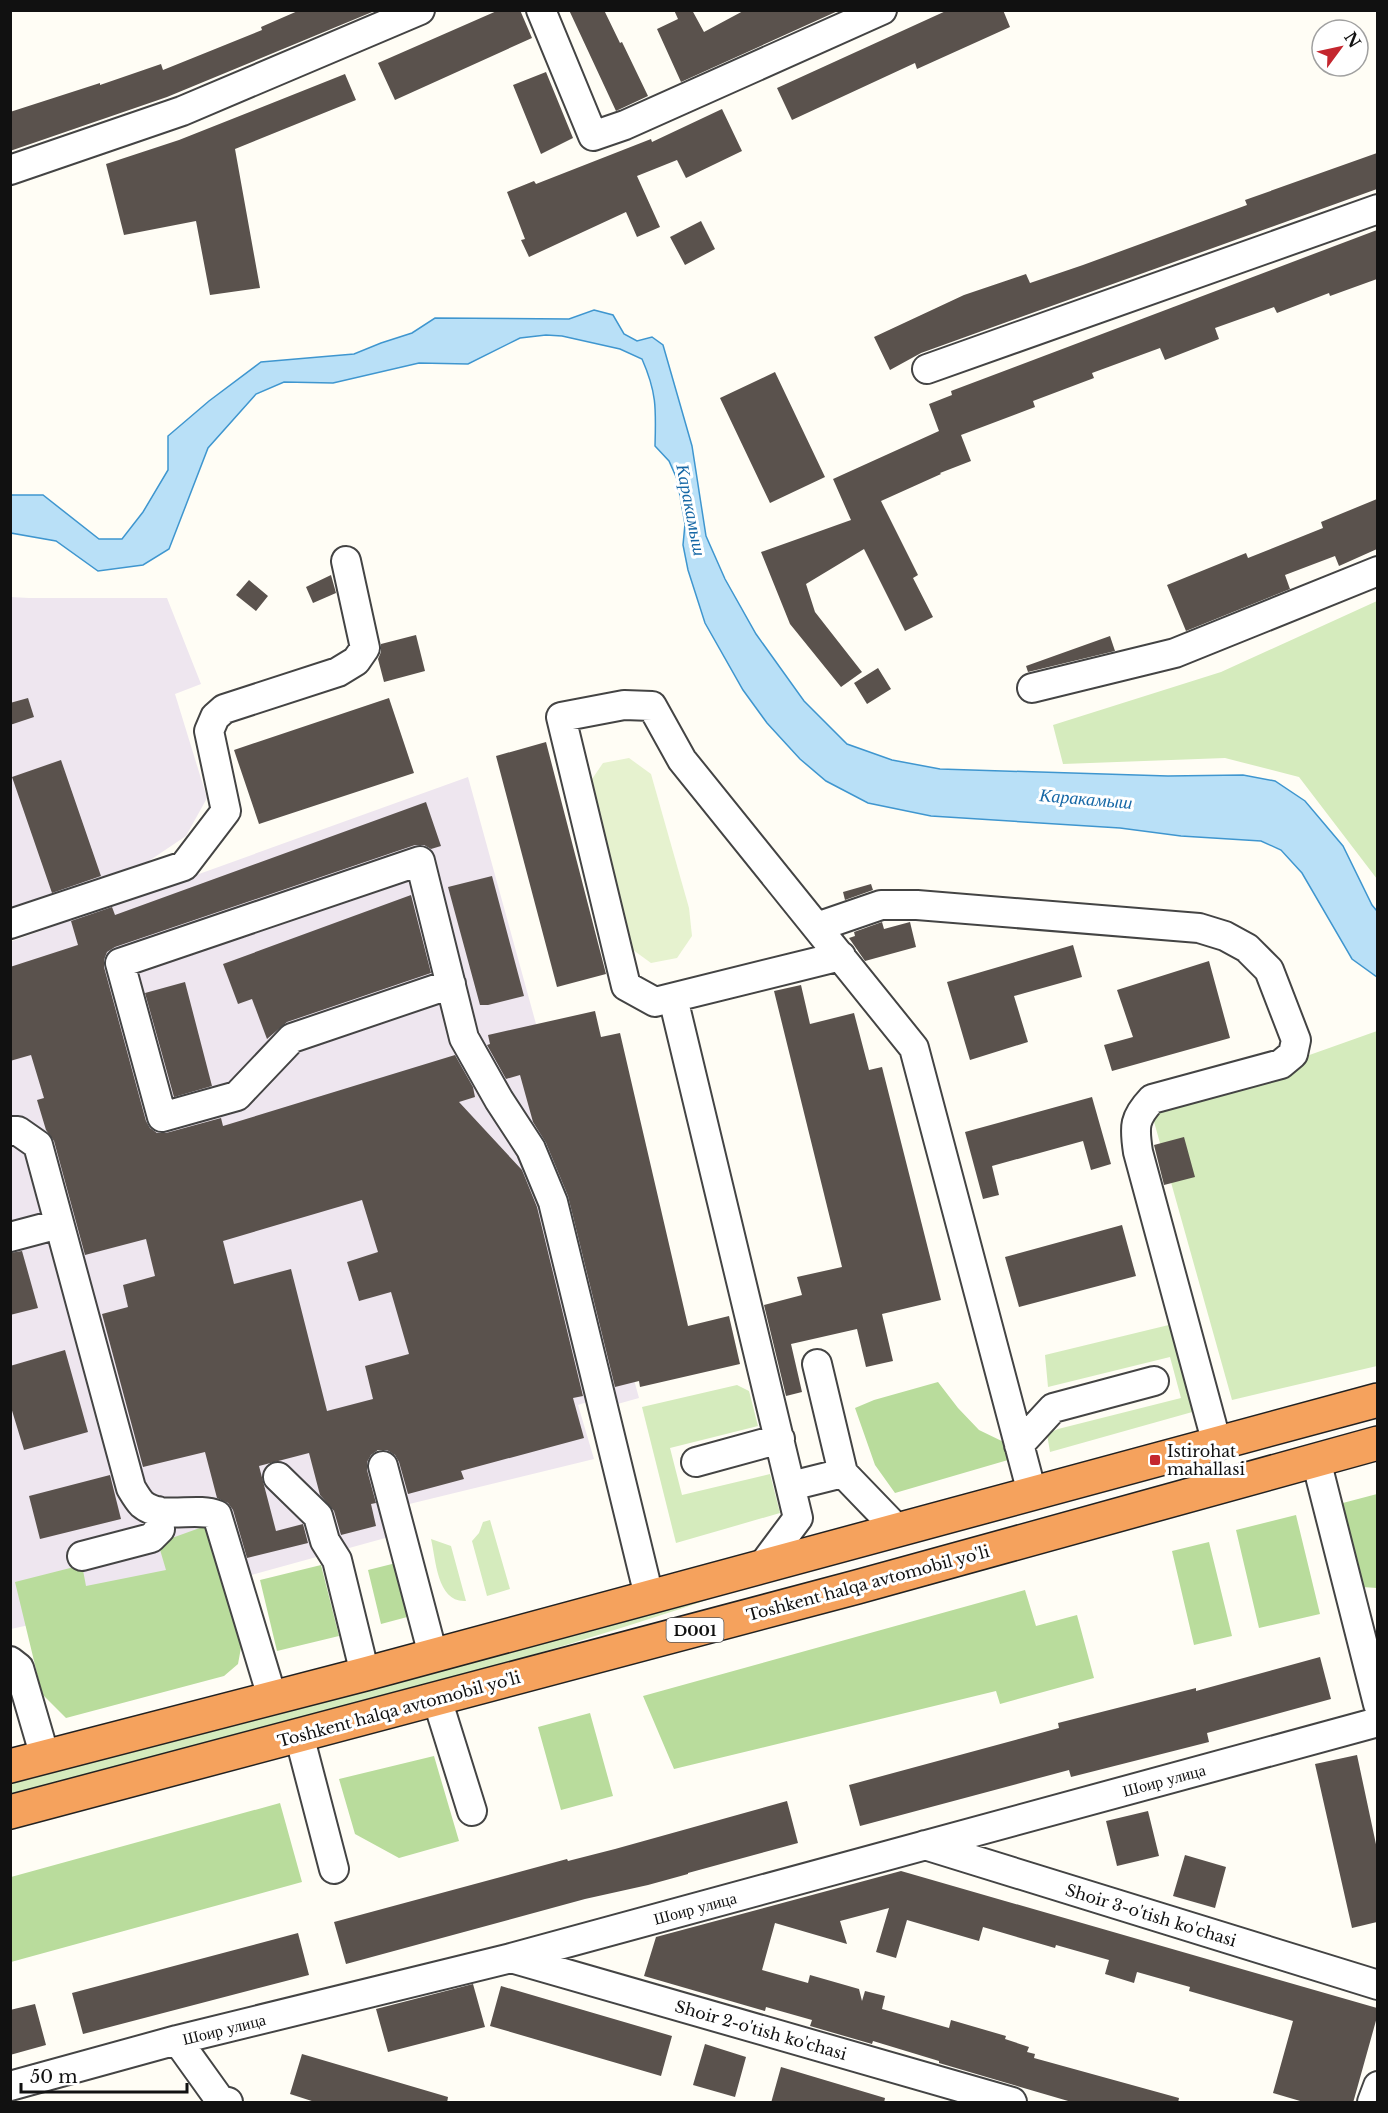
<svg xmlns="http://www.w3.org/2000/svg" width="1388" height="2113" font-family="'Libre Baskerville',serif">
  <style>
    .industrial { fill: #eee6ef }
    .green { fill: #d5ebbd }
    .forest { fill: #b9dc9c }
    .pitch { fill: #e6f2cf }
    .water { fill: #b9e0f7; stroke: #3f96cf; stroke-width: 1.5 }
    .building { fill: #5a524d; fill-rule: evenodd }
    .lines { fill: none; stroke-linecap: round; stroke-linejoin: round }
    .minor-casing { stroke: #444; stroke-width: 32 }
    .highway-casing { stroke: #222; stroke-width: 36 }
    .minor { stroke: #fff; stroke-width: 28 }
    .highway { stroke: #f5a25d; stroke-width: 33 }
    .poi-dot { fill: #c4262e; stroke: #fff; stroke-width: 2 }
    .labels { text-anchor: middle; dominant-baseline: central; stroke-width: 6; stroke-linejoin: round; paint-order: stroke }
    .shield { fill: #fff; stroke: #585858; stroke-width: 1.5 }
    .shield-label { font-size: 15px; font-weight: bold; fill: #111 }
    .poi-label { font-size: 16px; fill: #111; stroke: #fff; text-anchor: start }
    .street-label { font-size: 16px; fill: #111; stroke: #fff }
    .water-label { font-size: 18px; font-style: italic; fill: #1768a6; stroke: #fff }
  </style>
  <rect width="100%" height="100%" fill="#fffdf5"/>
  <!-- industrial -->
  <path class="industrial" d="M10 597 29 598H167L201 684 175 694 207 798 186 836 116 883 10 921Z
    M468 777 639 1398 596 1410 593 1400 578 1405 594 1459 397 1507 383 1448 370 1451 389 1537 233 1580 11 1629 10 942Z"/>
  <!-- green -->
  <path class="green" d="M1377 601V879L1299 777 1225 758 1063 764 1053 725 1221 672Z
    M1377 1031V1366L1232 1400 1151 1111Z
    M1177 1323 1203 1409 1050 1452 1047 1434 1058 1429 1181 1398 1170 1357 1048 1387 1045 1355Z
    M737 1385 749 1391 758 1426 670 1448 682 1495 770 1474 780 1513 676 1543 642 1407Z
    M490 1520 510 1589 487 1596 472 1541 479 1533 483 1522Z
    M431 1539 451 1546 466 1601C437 1603 436 1560 431 1539Z
    M739 1589C501 1672 254 1730 11 1795V1781Z"/>
  <!-- forest -->
  <path class="forest" d="M938 1382 958 1408 979 1430 1012 1446 1008 1460 895 1493 875 1465 855 1408 874 1400Z
    M1377 1494V1588L1362 1587 1339 1504Z
    M1296 1515 1320 1614 1259 1628 1236 1530Z
    M208 1525 242 1642 238 1664 224 1676 66 1718 42 1694 15 1582 82 1565 86 1586 166 1570 158 1543Z
    M1209 1542 1232 1636 1194 1645 1172 1551Z
    M404 1561 411 1616 381 1624 368 1570Z
    M321 1565 339 1636 277 1651 260 1580Z
    M1025 1590 1036 1626 1077 1615 1094 1678 1000 1704 996 1691 674 1769 643 1696Z
    M590 1713 613 1796 561 1810 538 1727Z
    M434 1756 459 1841 399 1858 355 1834 339 1779Z
    M280 1803 302 1882 11 1962V1877Z"/>
  <!-- pitch -->
  <path class="pitch" d="M629 758 651 774 689 908 692 936 677 958 651 963 629 947 588 785 603 763Z"/>
  <!-- water -->
  <path class="water" d="M594 310 613 315 624 334 637 341 652 337 663 345 692 446 706 536 725 579 756 634 804 701 847 744 892 760 940 769 1168 776 1243 775 1275 781 1305 801 1343 846 1372 905 1377 911V977L1352 959 1302 873 1281 850 1261 841 1181 836 1120 828 931 816 868 803 826 781 800 759 767 723 743 690 705 623 688 570 683 545 685 524 677 479 669 461 655 446C656 409 657 393 642 359L620 349 562 336 546 335 520 338 468 364 419 363 333 383 284 382 256 394 208 448 169 549 143 565 98 571 56 541 11 533V495H43L99 539H122L143 512 168 470V436L209 401 261 362 354 354 381 343 412 333 435 318 569 319Z"/>
  <!-- building -->
  <path class="building" d="M300 10H377L167 97 10 151V112L100 83V85L161 64 163 70 262 30 261 27Z
    M499 10H520L532 38 395 100 378 63Z
    M569 10H604L620 43 622 42 648 96 616 111Z
    M674 10H692L704 32 745 10H840L681 82 657 29 678 19Z
    M948 10H1003L1010 27 917 69 915 63 792 120 777 88Z
    M546 72 573 138 541 154 513 85Z
    M345 74 356 100 235 149 260 288 210 295 196 221 124 235 106 164 179 140Z
    M722 109 742 151 686 178 677 160 637 176 660 227 637 237 626 212 529 257 521 240 525 239 507 192 534 181 536 184 651 139 652 142Z
    M1377 153V189L921 353 890 370 874 337 964 295 1026 274 1030 283 1083 265 1247 205 1245 200Z
    M701 221 715 249 685 265 670 237Z
    M1377 230V279L1330 296 1329 293 1277 313 1274 307 1215 328 1219 339 1165 360 1160 348 1092 373 1094 378 1033 401 1035 407 961 435 971 461 940 473 941 474 881 501 918 575 913 578 933 617 905 631 864 549 806 584 815 612 862 672 841 687 790 624 761 552 851 520 833 479 939 431 929 404 952 395 951 391Z
    M775 372 825 477 770 503 720 398Z
    M1377 499V549L1339 566 1335 556 1285 575 1290 589 1186 631 1167 585 1246 553 1248 558 1323 528 1321 522Z
    M331 575 336 593 313 603 306 587Z
    M249 580 268 596 256 611 236 595Z
    M416 635 425 671 384 682 378 659 381 652V644Z
    M1110 636 1115 651 1028 672 1026 666Z
    M878 668 891 689 867 704 854 683Z
    M28 698 34 717 10 725V703Z
    M389 698 414 773 259 824 234 750Z
    M546 742 606 974 557 987 496 756Z
    M61 760 101 876 52 893 12 777Z
    M426 802 441 846 431 849 424 845H415L115 947 107 952 104 960V967L146 1121 150 1128 157 1133H166L221 1118 223 1126 455 1055 473 1087 475 1097 459 1102 522 1170 537 1207 583 1396 573 1398 584 1438 461 1471 464 1479 408 1494 399 1462 395 1455 387 1450H378L371 1455 367 1462V1470L376 1503 371 1504 376 1526 341 1535 334 1511 320 1495 309 1453 259 1466 276 1531 303 1524 308 1543 247 1558 233 1510 228 1503 217 1498 205 1452 143 1467 102 1314 128 1307 123 1285 155 1276 146 1239 85 1255 54 1141 46 1130 37 1100 44 1098 31 1055 10 1061V967L78 945 71 921 112 907 115 915ZM362 1200 378 1252 347 1262 359 1301 391 1292 409 1354 365 1366 373 1399 327 1411 291 1269 234 1284 223 1241Z
    M492 876 524 996 488 1005H480L448 887Z
    M871 884 873 890 845 900 843 892Z
    M411 895 431 973 287 1022 267 1039 252 999 238 1004 223 964Z
    M882 922 884 929 910 922 916 947 865 961 849 938 855 936 854 932Z
    M1073 945 1082 977 1014 996 1028 1042 970 1060 947 982Z
    M1209 961 1230 1038 1112 1071 1104 1045 1133 1037 1117 990Z
    M185 982 212 1086 174 1097 145 993Z
    M801 985 810 1024 854 1013 869 1070 882 1067 941 1300 882 1314 893 1361 866 1367 857 1329 791 1344 802 1392 786 1396 764 1305 802 1295 797 1277 842 1267 774 991Z
    M595 1011 601 1037 620 1033 688 1326 729 1316 740 1364 640 1387 639 1381 615 1387 568 1196 546 1143 533 1122 520 1075 506 1079 487 1045 490 1044 488 1035Z
    M1092 1097 1111 1164 1091 1170 1083 1141 992 1166 999 1195 983 1199 965 1132Z
    M1184 1137 1195 1177 1164 1185 1154 1145Z
    M1122 1225 1136 1276 1019 1307 1005 1257Z
    M22 1251 38 1308 10 1315V1253Z
    M65 1350 88 1432 24 1450 10 1404V1366Z
    M110 1475 121 1519 40 1539 29 1496Z
    M1320 1657 1331 1699 1207 1733 1209 1742 1071 1777 1069 1770 860 1826 849 1785 1059 1728 1058 1723 1196 1688V1691Z
    M1357 1755 1377 1849V1922L1352 1928 1315 1764Z
    M787 1801 798 1843 688 1873V1874L648 1885 585 1899 346 1964 334 1922 567 1859 568 1861 615 1849Z
    M1148 1811 1159 1856 1117 1866 1106 1821Z
    M1185 1855 1226 1867 1215 1908 1173 1896Z
    M901 1871 1377 2008V2017L1353 2103H1307L1273 2093 1293 2021 1189 1991 1190 1987 1137 1972 1134 1983 1105 1974 1109 1960 1056 1945 1055 1948 983 1927 979 1941 907 1920 896 1958 876 1952 889 1908 840 1921 847 1944 775 1923 762 1970 808 1983 810 1975 859 1989 862 2001 865 1991 885 1996 882 2009 949 2028 951 2020 1006 2036 1005 2039 1029 2047 1027 2052 1035 2054 1034 2058 1179 2098 1178 2103H1075L939 2063V2061L873 2041 872 2044 810 2026 812 2020 766 2007 765 2011 644 1976 656 1937Z
    M298 1933 309 1975 83 2034 72 1993Z
    M473 1984 485 2027 388 2052 376 2009Z
    M501 1986 672 2036 661 2076 490 2026Z
    M35 2004 46 2045 10 2055V2010Z
    M705 2044 746 2057 735 2097 693 2085Z
    M302 2054 448 2097 447 2103H318L290 2094Z
    M781 2067 885 2098 884 2103H771Z"/>
  <g class="lines">
    <!-- minor casing -->
    <g class="minor-casing">
      <path id="minor" d="M541 10 593 136 625 125 882 10
        M10 170 182 111 420 10
        M927 369 1378 209
        M1032 688 1175 653 1378 571
        M10 924 184 866 226 811 209 731 215 717 224 709 338 672 356 661 365 648 346 561
        M817 927 881 905H917L1199 928 1225 936 1247 948 1269 970 1296 1040 1293 1054 1281 1064 1152 1099C1134 1118 1134 1126 1138 1152L1217 1444
        M841 956 655 1002 626 986 561 717 624 705 652 706 682 760 914 1048 1032 1493
        M451 984 292 1038 237 1096 162 1117 120 963 420 861 464 1038 499 1100 531 1149 553 1202 649 1596
        M673 998 798 1518 763 1565
        M10 1131H18L38 1145 131 1488C134 1493 138 1500 142 1504 162 1521 195 1506 217 1515L272 1697
        M10 1237 59 1224
        M817 1364 843 1473
        M1019 1445 1053 1408 1154 1381
        M1316 1460 1378 1704
        M696 1462 780 1439
        M383 1466 433 1655
        M278 1477 318 1516 325 1541 337 1560 365 1674
        M791 1486 843 1473 897 1529
        M82 1556 151 1538 160 1529 158 1511
        M10 1661 19 1668 45 1757
        M437 1699 472 1811
        M299 1735 334 1869
        M925 1845 1378 1985
        M511 1958 1012 2102
        M177 2040 220 2100 228 2102
        M10 2086 177 2040 511 1958 1378 1722
        M1372 2102 1378 2086"/>
    </g>
    <!-- highway casing -->
    <g class="highway-casing">
      <path id="highway" d="M10 1766 365 1674 1378 1400
        M10 1812 857 1587 1378 1443"/>
    </g>
    <!-- minor -->
    <use href="#minor" class="minor"/>
    <!-- highway -->
    <use href="#highway" class="highway"/>
  </g>
  <!-- markers -->
  <rect class="poi-dot" x="1149" y="1454" width="12" height="12" rx="3"/>
  <g class="labels">
    <!-- shield labels -->
    <rect class="shield" x="666.5" y="1618" width="57" height="24" rx="4.5"/>
    <g class="shield-label">
      <text x="695" y="1630">D001</text>
    </g>
    <!-- poi labels -->
    <g class="poi-label">
      <text x="1167" y="1451">Istirohat<tspan x="1167" dy="18">mahallasi</tspan></text>
    </g>
    <!-- street labels -->
    <g class="street-label">
      <text transform="translate(868 1583) rotate(-15)">Toshkent halqa avtomobil yo'li</text>
      <text transform="translate(399 1709) rotate(-15)">Toshkent halqa avtomobil yo'li</text>
      <text transform="translate(1164 1780) rotate(-15)">Шоир улица</text>
      <text transform="translate(695 1908) rotate(-15)">Шоир улица</text>
      <text transform="translate(1151 1915) rotate(17)">Shoir 3-o'tish ko'chasi</text>
      <text transform="translate(224 2029) rotate(-14)">Шоир улица</text>
      <text transform="translate(761 2030) rotate(16)">Shoir 2-o'tish ko'chasi</text>
    </g>
    <!-- water labels -->
    <g class="water-label">
      <text transform="translate(691 510) rotate(79)">Каракамыш</text>
      <text transform="translate(1086 799) rotate(5)">Каракамыш</text>
    </g>
  </g>
  <!-- border -->
  <rect width="1388" height="2113" fill="none" stroke="#111111" stroke-width="24"/>
  <!-- north arrow -->
  <g transform="translate(1340 48) rotate(57)"><circle r="28" fill="#ffffff" stroke="#a0a0a0" stroke-width="1.5"/>
  <path d="M0-4.5L10 22L0 15L-10 22Z" fill="#c4262e"/>
  <text y="-9" font-size="16" font-weight="bold" text-anchor="middle" fill="#111111">N</text>
  </g>
  <!-- scale -->
  <path d="M21 2083v9h166v-9" fill="none" stroke="#111111" stroke-width="3"/>
  <text x="30" y="2083" font-size="18" fill="#111111" stroke="#ffffff" stroke-width="4.5" paint-order="stroke">50 m</text>
</svg>
